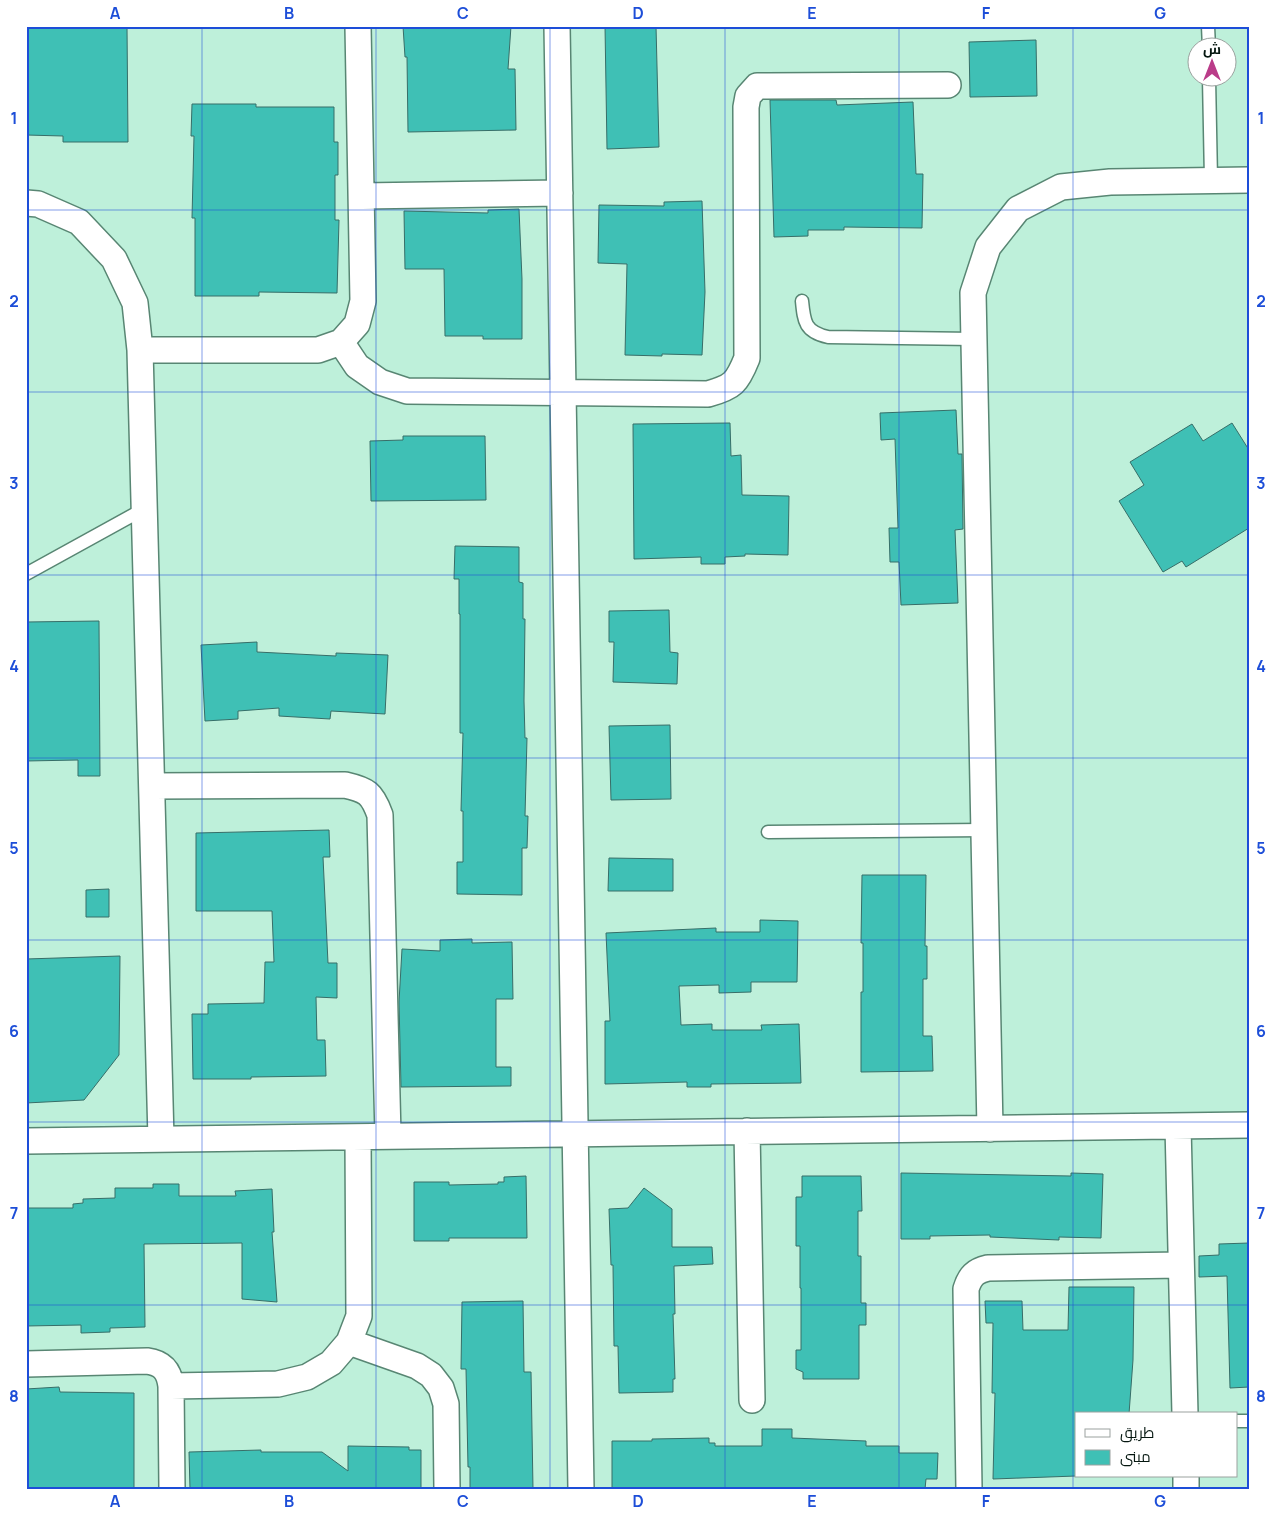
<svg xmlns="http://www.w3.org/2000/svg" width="1275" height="1515" font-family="Manrope,Cairo,sans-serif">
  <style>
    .building { fill: #3fc0b5; stroke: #376e68 }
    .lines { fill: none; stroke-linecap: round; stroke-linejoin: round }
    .service-casing { stroke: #588673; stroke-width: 15 }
    .minor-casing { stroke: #588673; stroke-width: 28 }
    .service { stroke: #fff; stroke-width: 12 }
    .minor { stroke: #fff; stroke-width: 25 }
    .grid { fill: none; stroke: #1d4ed8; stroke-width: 1; stroke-opacity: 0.55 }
    .neatline { fill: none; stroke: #1d4ed8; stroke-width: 2 }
    .grid-label { font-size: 16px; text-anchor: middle; font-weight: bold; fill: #1d4ed8 }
  </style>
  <rect width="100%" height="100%" fill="#bef0da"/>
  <!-- building -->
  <path class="building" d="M26 26H127L128 142H63V136L26 135Z
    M403 26H511L508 69H515L516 130 408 132 407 57H405Z
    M605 26H656L659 147 607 149Z
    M1036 40 1037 96 970 97 969 42Z
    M770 100H836L837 105 913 102 916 174H923L922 228 844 227V230H808V236L774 237Z
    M192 104H256V107H334V142H338V175H335V220H339L337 293 259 292V296H195V218H192L194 136H191Z
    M702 201 705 292 702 355 662 354V356L625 355 627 264 598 263 599 205 664 206V202Z
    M519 209 522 279V339H483V336H445L444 269H405L404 211 488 213V210Z
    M956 410 958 454H962L963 529 955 530 958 603 901 605 899 562H890L889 528H898L895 439 881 440 880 413Z
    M730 423 731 456 741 455 742 495 789 496 788 555 745 554V556L725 557V564H701V557L634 559 633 424Z
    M1232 423 1249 450V528L1186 567 1182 561 1163 572 1119 501 1144 485 1130 462 1192 424 1203 441Z
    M403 436H485L486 500 371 501 370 441 403 440Z
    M455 546 519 547V582L523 583V619H525L524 701 525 738H527L525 816H528L527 848H522V895L457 894V862H463V811H461L463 733H460V614H459V579H454Z
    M669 610 670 652 678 653 677 684 613 682 614 642H609V611Z
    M99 621 100 776H78V760L26 761V622Z
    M257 642V652L336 656V653L388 655 385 714 331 711 330 719 279 716V708L238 711V719L205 721 201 645Z
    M670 725 671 799 611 800 609 726Z
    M329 830 330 857H323L328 963H337V998L316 997 317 1040H325L326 1076 251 1077V1079H193L192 1014H208V1004L264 1003 265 962H274L272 911H196V833Z
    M609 858 673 859V891H608Z
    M862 875H926L925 946H927V979H923V1036H932L933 1071 861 1072V992H863V943H861Z
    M109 889V917H86V890Z
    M760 920 798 921 797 982H751V992L719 993V985L679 986 681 1025 712 1024V1030H762L761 1025 799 1024 801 1083 711 1084V1087H687V1082L605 1084V1021H610L606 933 716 928V932H760Z
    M472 939V943L512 942 513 999H496V1067H511V1086L401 1087 399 1002 402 949 440 951V940Z
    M120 956 119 1055 84 1100 26 1103V959Z
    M901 1173 1071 1176V1173L1103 1174 1101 1238 1059 1237V1240L990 1237V1235L930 1236V1239H901Z
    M526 1176 527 1238H449V1241H414V1182H449V1185L498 1184V1182H504V1177Z
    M802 1176H861L862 1211H858V1256H861V1303H866V1325H859V1379H803V1372L796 1369V1350H801V1288H800V1246H796V1197H802Z
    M153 1184H179V1196H236L235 1191 272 1189 274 1232H272L277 1302 242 1299V1243L144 1244 145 1327 110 1328V1332L81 1333V1325L26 1326V1208H73V1204L83 1203V1199L115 1198V1188H153Z
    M644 1188 672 1209V1247H712L713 1264 674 1266 675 1314H673L675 1379H673V1392L619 1393 618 1346H614L613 1265H611L609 1209 628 1208Z
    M1249 1243V1387L1230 1388 1227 1276 1199 1277V1256L1219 1255V1244Z
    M1069 1287H1134L1133 1360 1129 1414H1076V1476L993 1479 995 1393H992L993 1323H986L985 1301H1022L1023 1330H1068Z
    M523 1301 524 1372H531L533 1489H470V1467H468L466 1369H461L462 1302Z
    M59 1387 60 1392 134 1393V1489H26V1389Z
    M762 1429H792V1438L866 1441V1446H899V1453H938L937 1479H926L925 1489H612V1441H652V1439L709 1438V1443H715V1446H762Z
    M348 1446 409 1447V1450H421V1489H190L189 1452 261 1450V1452H322L348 1471Z"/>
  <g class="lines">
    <!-- service casing -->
    <g class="service-casing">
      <path id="service" d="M1208 26 1209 48
        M1209 78 1211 180
        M802 301C804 322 805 332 828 337L974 339
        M26 574 144 509
        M768 832 984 830
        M1236 1421H1249"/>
    </g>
    <!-- minor casing -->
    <g class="minor-casing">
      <path id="minor" d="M557 26 581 1489
        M362 196 560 193
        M26 203 38 204 79 222 114 259 135 303 140 350 161 1139
        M341 342 357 366 380 382 407 391 708 394C733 387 737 383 747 358L746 107 748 96 757 86H767L948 85
        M140 350H318L341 342 357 324 363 301 358 26
        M152 786 345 785C367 790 372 793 380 815L388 1136
        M1178 1126 1185 1414
        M990 1129 973 293 988 247 1018 209 1061 187 1110 182 1249 180
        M747 1131 752 1400
        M26 1141 1249 1125
        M349 1342 417 1366 431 1375 441 1388 446 1404 447 1489
        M26 1364 147 1361C162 1363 169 1370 171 1386L172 1489
        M171 1386 278 1384 307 1377 331 1363 349 1342 359 1316 358 1137
        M1186 1476V1489
        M969 1489 966 1289C970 1276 975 1271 988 1268L1181 1265"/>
    </g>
    <!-- service -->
    <use href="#service" class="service"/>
    <!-- minor -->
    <use href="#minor" class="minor"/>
  </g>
  <!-- grid -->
  <path class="grid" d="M202 26V1489M376 26V1489M550 26V1489M725 26V1489M899 26V1489M1073 26V1489M26 210H1249M26 392H1249M26 575H1249M26 758H1249M26 940H1249M26 1122H1249M26 1305H1249"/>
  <!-- border -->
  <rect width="1275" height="1515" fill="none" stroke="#ffffff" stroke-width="55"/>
  <!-- legend -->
  <rect x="1075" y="1412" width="162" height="65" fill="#ffffff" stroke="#9ba29f"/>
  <rect x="1085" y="1429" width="25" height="8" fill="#ffffff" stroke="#9ba29f"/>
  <text x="1120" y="1438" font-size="15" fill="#051710">طريق</text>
  <rect x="1085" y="1450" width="25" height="15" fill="#3fc0b5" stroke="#9ba29f"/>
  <text x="1120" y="1462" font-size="15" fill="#051710">مبنى</text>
  <!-- north arrow -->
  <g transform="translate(1212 62)"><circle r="24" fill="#ffffff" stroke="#9ba29f"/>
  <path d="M0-4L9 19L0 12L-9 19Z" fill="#ba3c89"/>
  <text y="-8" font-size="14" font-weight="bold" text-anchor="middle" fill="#051710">ش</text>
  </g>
  <rect x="28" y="28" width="1220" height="1460" class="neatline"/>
  <g class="grid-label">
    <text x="115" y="19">A</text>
    <text x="289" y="19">B</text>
    <text x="463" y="19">C</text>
    <text x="638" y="19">D</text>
    <text x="812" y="19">E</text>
    <text x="986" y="19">F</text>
    <text x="1160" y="19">G</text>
    <text x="14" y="124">1</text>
    <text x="1261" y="124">1</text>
    <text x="14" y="307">2</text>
    <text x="1261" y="307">2</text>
    <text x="14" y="489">3</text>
    <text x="1261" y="489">3</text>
    <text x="14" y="672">4</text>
    <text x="1261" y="672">4</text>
    <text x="14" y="854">5</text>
    <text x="1261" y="854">5</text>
    <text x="14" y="1037">6</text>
    <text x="1261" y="1037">6</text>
    <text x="14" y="1219">7</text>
    <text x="1261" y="1219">7</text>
    <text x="14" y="1402">8</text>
    <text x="1261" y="1402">8</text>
    <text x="115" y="1507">A</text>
    <text x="289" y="1507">B</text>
    <text x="463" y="1507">C</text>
    <text x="638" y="1507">D</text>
    <text x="812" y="1507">E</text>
    <text x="986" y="1507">F</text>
    <text x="1160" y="1507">G</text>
  </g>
</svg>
